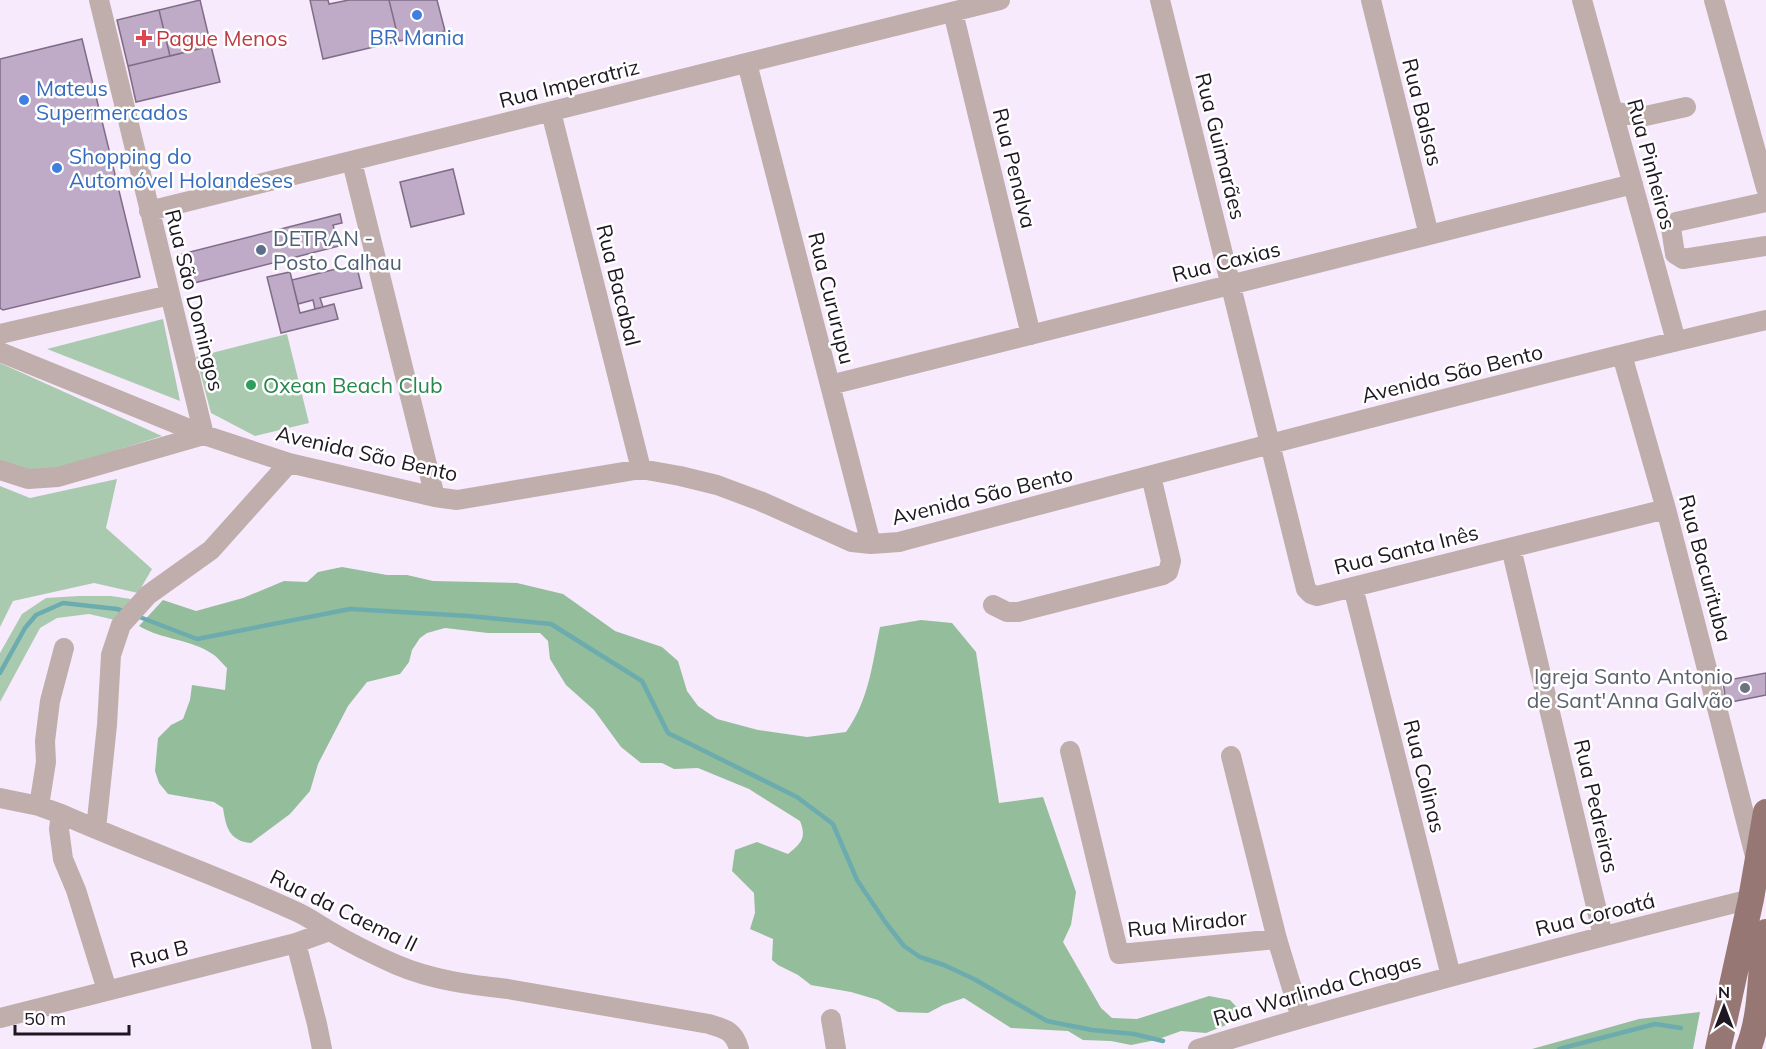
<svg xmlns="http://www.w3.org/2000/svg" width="1766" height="1049" font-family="Mulish,sans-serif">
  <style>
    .green { fill: #aacab0 }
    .forest { fill: #94bd9b }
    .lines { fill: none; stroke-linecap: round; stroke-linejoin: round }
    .stream { stroke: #6cacaf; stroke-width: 4.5 }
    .building { fill: #bfabc7; stroke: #806c87; stroke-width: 1.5 }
    .minor { stroke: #bfaeab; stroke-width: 20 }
    .major { stroke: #967773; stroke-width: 26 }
    .shop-dot { fill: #3f7fe0; stroke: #fff; stroke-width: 2 }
    .health-dot { fill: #e0444e; stroke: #fff; stroke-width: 2 }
    .service-dot { fill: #5c6f8a; stroke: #fff; stroke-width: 2 }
    .leisure-dot { fill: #2e9e5b; stroke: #fff; stroke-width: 2 }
    .worship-dot { fill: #6b7280; stroke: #fff; stroke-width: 2 }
    .labels { text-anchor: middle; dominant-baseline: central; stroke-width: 5; stroke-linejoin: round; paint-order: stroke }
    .shop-label { font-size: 21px; fill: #366cbe; stroke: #fff; text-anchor: start }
    .health-label { font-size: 21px; fill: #be3a42; stroke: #fff; text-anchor: start }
    .street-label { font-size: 21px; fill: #1e1621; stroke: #fff }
    .service-label { font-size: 21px; fill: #4e5e75; stroke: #fff; text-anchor: start }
    .leisure-label { font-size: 21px; fill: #27864d; stroke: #fff; text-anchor: start }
    .worship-label { font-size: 21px; fill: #5b616d; stroke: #fff; text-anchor: end }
  </style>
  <rect width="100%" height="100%" fill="#f7eafc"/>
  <!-- green -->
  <path class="green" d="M163 319 180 401 47 349Z
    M287 334 309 423 255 436 211 413 196 357Z
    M0 363 162 436 40 474 0 462Z
    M117 479 106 528 152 569 138 593 94 583 13 601 0 627V486L30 498Z
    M78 596H111L131 599 115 620 89 614 57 618 40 628 0 702V653L22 614 46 598Z"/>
  <!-- forest -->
  <path class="forest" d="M342 567 387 575H407L433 581 517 583 563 594 615 631 662 647 678 661 687 691 698 706 717 719 758 730 807 737 846 732C869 700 872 665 880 627L921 620 952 623 976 652 999 803 1043 797 1076 892 1071 925 1063 942 1101 1008 1112 1018 1137 1019 1209 996 1230 1000 1246 1017 1206 1033 1181 1031 1156 1040 1131 1045 1111 1041 1083 1040 1068 1031 1011 1028 964 998 943 1005 928 1013 898 1012 878 1000 851 992 811 985 798 975 778 965 772 960 773 939 750 929 755 913 754 893 732 871 735 850 757 842 788 854C801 843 807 838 800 821L749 789 698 768 674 769 662 763H641L621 747 594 710 566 685 550 659 548 641 540 633H488L445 628 427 633 420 638 412 650 409 662 400 674 367 682 348 706 318 764 310 791 290 814 251 843C229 841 226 827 223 808L214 802 168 794 159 783 155 771 158 738 171 725 183 719 190 700 192 685 225 690 227 668C223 664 218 658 214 655 192 639 162 640 139 626L163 600 196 611 243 598 284 581 307 582 318 572Z
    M1700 1012 1693 1049H1532L1639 1019Z"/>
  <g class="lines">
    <!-- stream -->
    <path class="stream" d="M137 616 197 639 350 609 469 616 551 624 642 681 668 733 797 797 833 824 857 880 886 923 904 946 920 957 944 965 974 979 1047 1021 1092 1030 1134 1034 1163 1041
      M0 673 25 628 36 615 63 603 117 609 126 612
      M1559 1049 1655 1024 1681 1028"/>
  </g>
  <!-- building -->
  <path class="building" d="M200 0 211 46 170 56 159 10Z
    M310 0H328L329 4 349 0H389L399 41 323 59Z
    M389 0H437L445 31 399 41Z
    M159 10 170 56 128 66 117 20Z
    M82 39 140 277 3 310 0 308V59Z
    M211 46 220 82 136 102 128 66Z
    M453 169 464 214 411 227 400 182Z
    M340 214 342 223 333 225 339 246 190 284 182 254Z
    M356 264 362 288 320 298 323 307 315 309 313 300 298 304 292 280Z
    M290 272 300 313 334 304 338 319 281 333 267 277Z
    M1766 673V695L1726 703 1723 681Z"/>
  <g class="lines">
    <!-- minor -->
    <path class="minor" d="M99 0 204 435
      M1160 0 1306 589 1311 594 1317 596 1666 509
      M1371 0 1429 235
      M1582 0 1676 341
      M1714 0 1766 188
      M953 12 1031 335
      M747 63 871 544
      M1613 111 1641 117 1686 107
      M551 112 641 469
      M352 162 435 497
      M1766 202 1676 222 1671 228 1675 254 1683 259 1766 246
      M149 211 1000 0
      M0 334 170 295
      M0 352 204 435 289 463 435 497 457 500 641 469 680 476 717 485 760 501 852 542 871 544 899 542C1187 466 1476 388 1766 320
      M1622 355 1666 509 1756 860
      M830 385 1633 184
      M0 470 28 479 58 477 204 435
      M1511 548 1603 936
      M1353 587 1451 976
      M993 605 1007 612H1018L1163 575 1168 572 1171 561 1151 476
      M1070 751 1119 954 1277 939
      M1231 756 1277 939 1301 1018
      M0 798 39 806 61 814C138 848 219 876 297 912 308 917 318 924 328 930 350 943 374 955 397 965 432 980 471 985 508 989L709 1024C726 1029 734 1031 739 1049
      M39 806 46 762 45 741 50 701 64 648
      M61 814 59 829 63 859 76 890 107 990
      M96 829 107 725 111 655 121 625 148 595 211 550 289 463
      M296 943 317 1024 322 1049
      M0 1018 296 943 329 931
      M831 1019 836 1049
      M1198 1049C1381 993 1566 945 1751 899"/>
    <!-- major -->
    <path class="major" d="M1718 1049 1751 899 1766 812
      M1748 1049C1763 1012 1759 971 1766 932"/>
  </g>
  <!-- markers -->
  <g class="shop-dot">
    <circle cx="417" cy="15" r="6"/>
    <circle cx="24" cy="100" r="6"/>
    <circle cx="57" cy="168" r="6"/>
  </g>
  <path class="health-dot" d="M141 29h6v6h6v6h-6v6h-6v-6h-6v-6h6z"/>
  <circle class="service-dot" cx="261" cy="250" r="6"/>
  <circle class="leisure-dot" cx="251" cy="385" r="6"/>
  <circle class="worship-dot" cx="1745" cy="688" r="6"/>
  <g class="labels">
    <!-- shop labels -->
    <g class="shop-label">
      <text x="417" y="37" text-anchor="middle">BR Mania</text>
      <text x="36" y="88">Mateus<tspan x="36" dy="24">Supermercados</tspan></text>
      <text x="69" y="156">Shopping do<tspan x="69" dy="24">Automóvel Holandeses</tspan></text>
    </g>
    <!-- health labels -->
    <g class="health-label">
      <text x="156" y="38">Pague Menos</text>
    </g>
    <!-- street labels -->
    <g class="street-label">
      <text transform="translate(569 83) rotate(-14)">Rua Imperatriz</text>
      <text transform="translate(1423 112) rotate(76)">Rua Balsas</text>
      <text transform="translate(1221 146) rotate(76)">Rua Guimarães</text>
      <text transform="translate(1652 164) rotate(75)">Rua Pinheiros</text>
      <text transform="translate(1015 168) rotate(76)">Rua Penalva</text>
      <text transform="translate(1226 261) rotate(-14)">Rua Caxias</text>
      <text transform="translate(619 285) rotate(76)">Rua Bacabal</text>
      <text transform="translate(832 298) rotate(76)">Rua Cururupu</text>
      <text transform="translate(195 300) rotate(76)">Rua São Domingos</text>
      <text transform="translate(1452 373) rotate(-14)">Avenida São Bento</text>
      <text transform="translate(367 453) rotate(13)">Avenida São Bento</text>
      <text transform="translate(982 495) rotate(-14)">Avenida São Bento</text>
      <text transform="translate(1406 549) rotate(-14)">Rua Santa Inês</text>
      <text transform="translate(1706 568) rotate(75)">Rua Bacurituba</text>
      <text transform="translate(1425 776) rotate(76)">Rua Colinas</text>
      <text transform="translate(1597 806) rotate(77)">Rua Pedreiras</text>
      <text transform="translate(344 910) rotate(26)">Rua da Caema II</text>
      <text transform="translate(1595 914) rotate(-14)">Rua Coroatá</text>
      <text transform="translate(1187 923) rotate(-6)">Rua Mirador</text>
      <text transform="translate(159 953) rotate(-14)">Rua B</text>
      <text transform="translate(1317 989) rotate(-16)">Rua Warlinda Chagas</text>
    </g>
    <!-- service labels -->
    <g class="service-label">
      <text x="273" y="238">DETRAN -<tspan x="273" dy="24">Posto Calhau</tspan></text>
    </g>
    <!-- leisure labels -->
    <g class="leisure-label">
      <text x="263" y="385">Oxean Beach Club</text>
    </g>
    <!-- worship labels -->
    <g class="worship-label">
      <text x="1733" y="676">Igreja Santo Antonio<tspan x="1733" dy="24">de Sant'Anna Galvão</tspan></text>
    </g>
  </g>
  <!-- north arrow -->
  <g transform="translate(1724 1007)" stroke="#ffffff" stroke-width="4.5" paint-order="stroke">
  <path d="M0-4.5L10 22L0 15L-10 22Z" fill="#1e1621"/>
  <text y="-9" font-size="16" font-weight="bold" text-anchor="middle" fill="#1e1621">N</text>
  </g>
  <!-- scale -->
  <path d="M15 1025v9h114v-9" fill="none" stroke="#1e1621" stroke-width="3"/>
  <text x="24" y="1025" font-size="18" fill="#1e1621" stroke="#ffffff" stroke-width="4.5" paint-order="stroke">50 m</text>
</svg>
